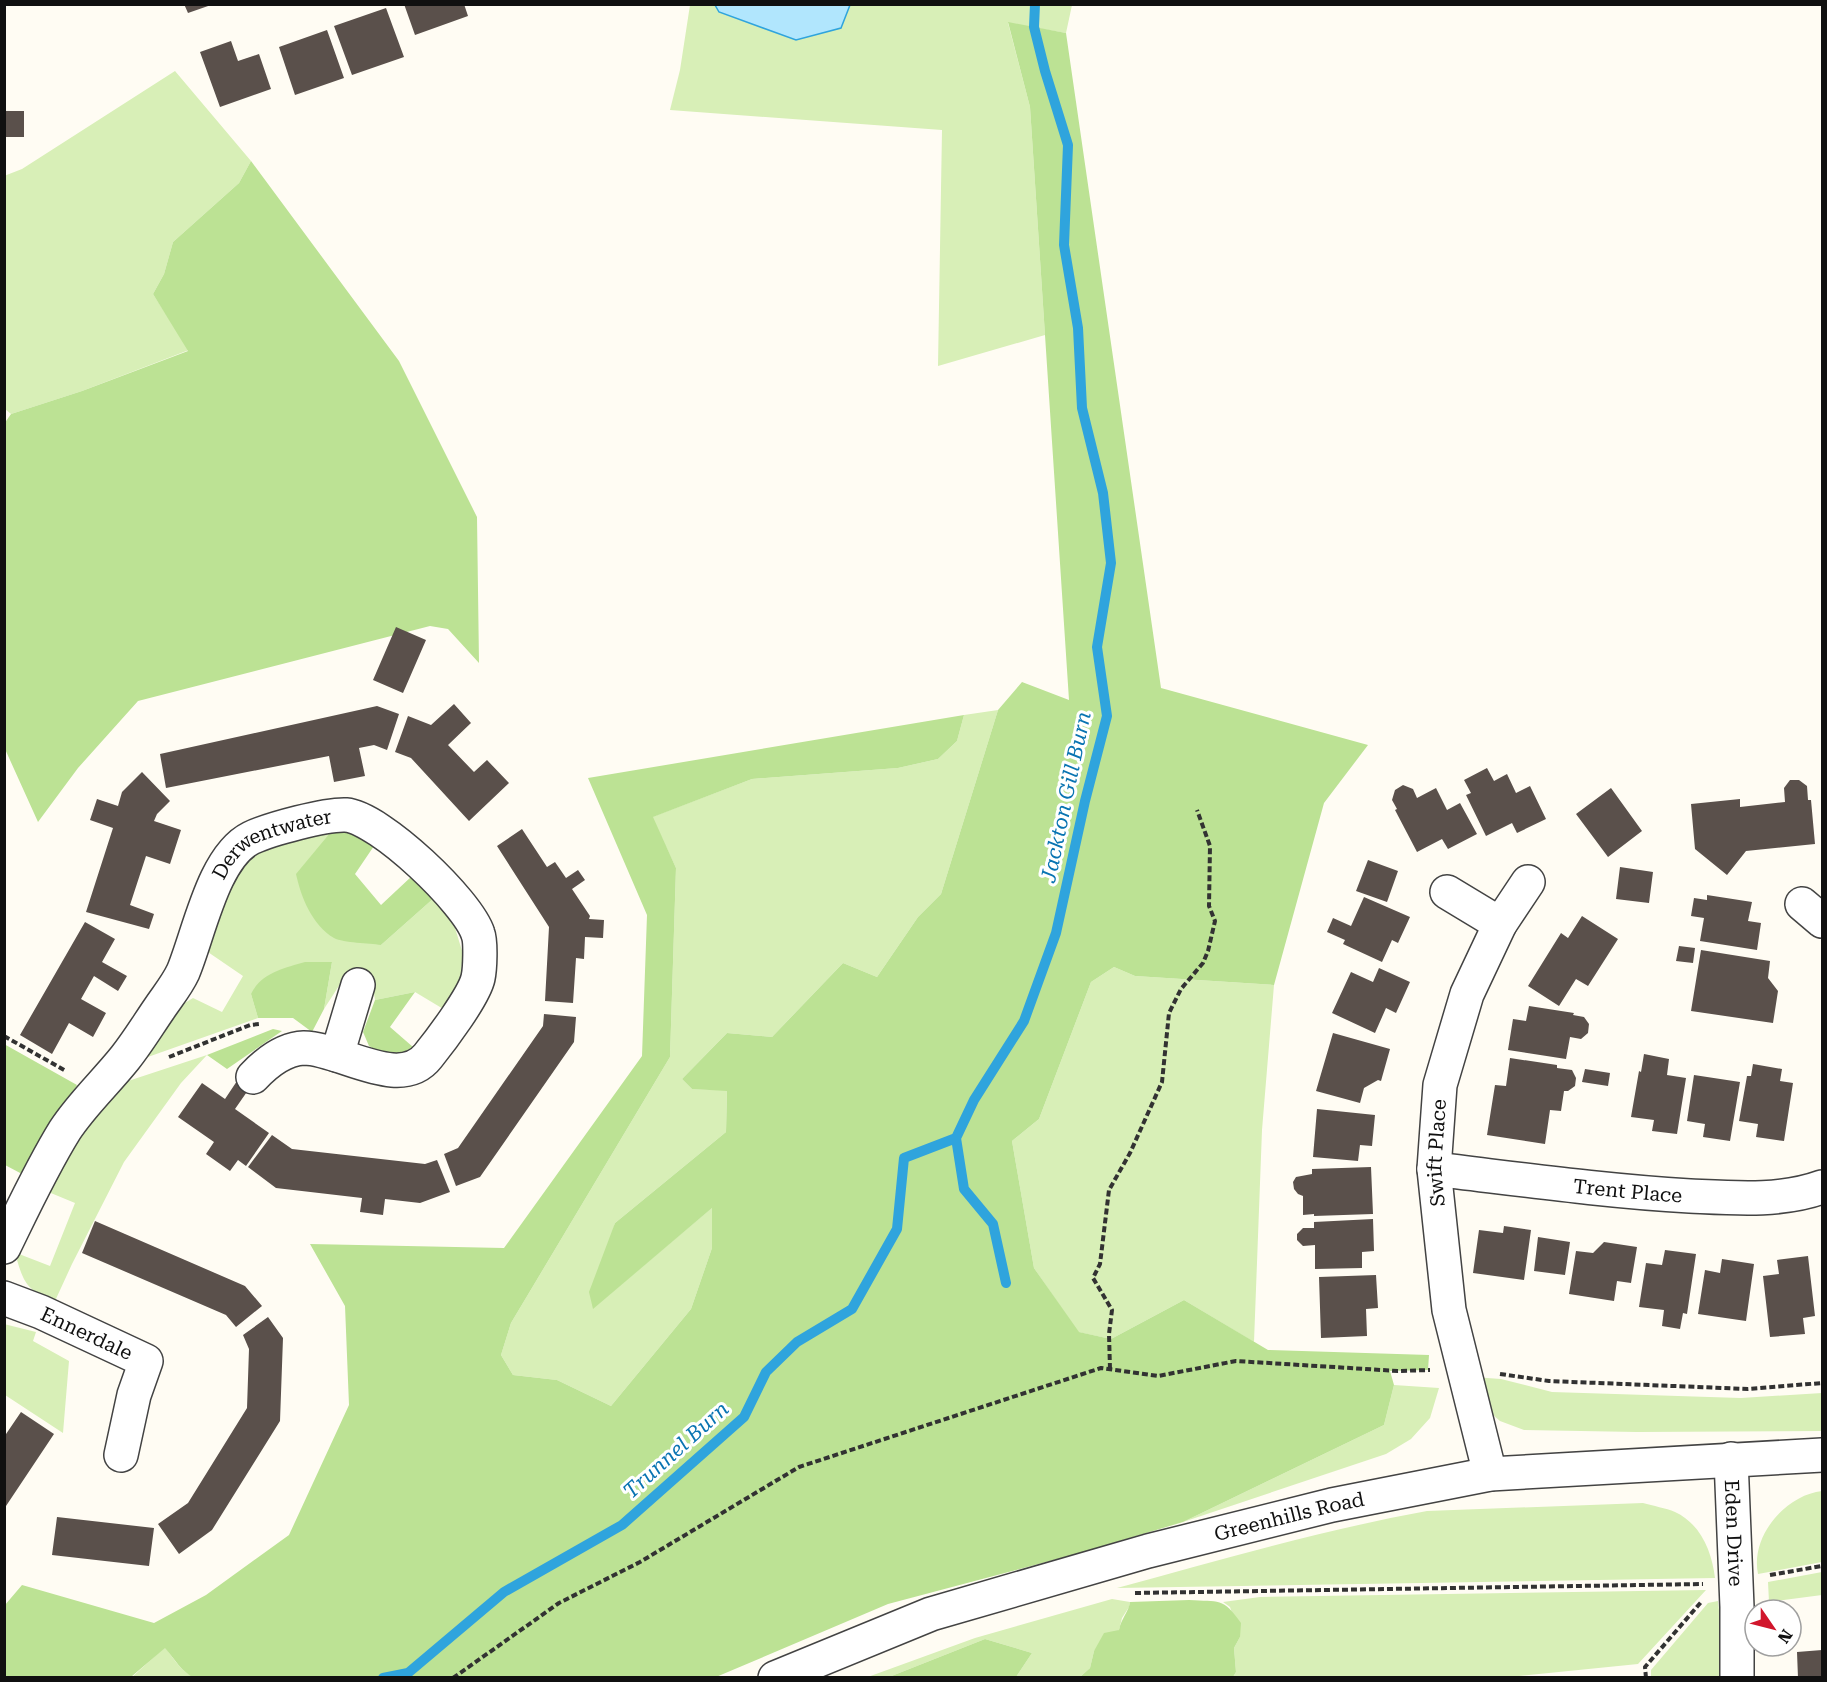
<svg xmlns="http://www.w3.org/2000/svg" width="1827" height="1682" font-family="'Roboto Serif',serif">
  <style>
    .green { fill: #d8efb7 }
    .forest { fill: #bce294 }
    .water { fill: #b1e6fd; stroke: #2fa4dd; stroke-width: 1.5 }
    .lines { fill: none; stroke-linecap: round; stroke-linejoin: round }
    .stream { stroke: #2fa4dd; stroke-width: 10 }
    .building { fill: #5a504b }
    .minor-casing { stroke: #434343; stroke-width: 36 }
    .tertiary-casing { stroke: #434343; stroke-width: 36 }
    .path { stroke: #323232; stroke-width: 4; stroke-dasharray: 6 3; stroke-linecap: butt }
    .minor { stroke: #fff; stroke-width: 33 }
    .tertiary { stroke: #fff; stroke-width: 33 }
    .labels { text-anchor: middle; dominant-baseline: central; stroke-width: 6; stroke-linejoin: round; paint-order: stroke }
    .street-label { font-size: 20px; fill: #101010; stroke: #fff }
    .water-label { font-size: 21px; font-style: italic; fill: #0974b2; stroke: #fff }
  </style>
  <rect width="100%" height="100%" fill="#fffcf3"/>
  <!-- green -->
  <path class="green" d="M690 5H1072L1066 33 1008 23 1030 107 1045 335 938 366 942 130 670 110 680 70Z
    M175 71 251 161 239 183 173 242 164 274 153 294 189 350 82 391 11 414 5 409 4 176 22 169Z
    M998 710 941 894 918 917 877 977 843 963 772 1037 727 1033 682 1079 692 1089 727 1090 726 1132 615 1223 593 1308 713 1207 712 1248 691 1309 611 1406 557 1380 513 1375 501 1355 511 1323 670 1057 676 868 652 817 752 779 898 768 938 759 957 741 964 715Z
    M335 827 381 945 434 898 451 915 463 954 459 989 445 1010 415 992 375 1000 372 980 344 978 324 1009 332 962 251 994 258 1018 145 1058 173 1010 193 998 222 1012 243 976 202 948 243 857Z
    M1114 967 1135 976 1274 985 1262 1130 1254 1342 1184 1300 1111 1339 1078 1332 1034 1268 1012 1141 1039 1119 1091 982Z
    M207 1055 181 1083 124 1162 72 1264 55 1301C29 1290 25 1287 17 1260L19 1254 50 1266 75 1203 46 1191 73 1140 122 1083Z
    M4 1324 36 1332 33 1341 69 1361 63 1433 5 1395Z
    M1473 1377 1501 1379 1552 1392 1741 1398 1822 1393V1431L1637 1432 1524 1430 1500 1421 1485 1408Z
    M1394 1385 1439 1388 1430 1418 1411 1439 1386 1454 1183 1522 1384 1425Z
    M1822 1491V1562L1758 1574C1750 1536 1786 1495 1822 1491Z
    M1643 1503C1653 1506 1666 1508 1675 1512 1701 1524 1712 1552 1715 1578L1117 1588C1220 1560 1323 1530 1427 1511Z
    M1822 1572V1595L1769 1602 1768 1582Z
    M1706 1590 1638 1664 1500 1678 1233 1677 1236 1672 1234 1648 1240 1637 1230 1607 1223 1602 1260 1597Z
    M1112 1599 1130 1602 1129 1607 1122 1618 1119 1630 1094 1651 1090 1668 1080 1677H1016L1032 1653 985 1639 889 1677 865 1678 975 1638Z
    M1718 1601 1725 1667 1724 1677H1651V1670L1708 1603Z
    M165 1647C173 1658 182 1673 195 1677L131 1678Z"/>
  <!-- forest -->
  <path class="forest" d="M1008 22 1066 33 1161 688 1368 745 1324 803 1274 985 1135 976 1114 967 1091 982 1039 1119 1012 1141 1034 1268 1079 1332 1111 1339 1184 1300 1268 1350 1429 1355 1428 1370 1390 1371 1394 1385 1384 1425 1183 1522 1076 1554 888 1604 716 1677 195 1678C182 1673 174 1658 165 1648L131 1677H5V1605L22 1585 154 1623 206 1595 289 1535 349 1405 345 1306 310 1244 504 1248 642 1056 647 915 588 778 964 715 957 741 938 759 898 768 752 779 653 817 676 868 670 1057 511 1323 501 1355 513 1375 557 1380 611 1406 691 1309 712 1248V1208L593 1309 589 1292 615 1223 726 1132 727 1091 692 1089 682 1079 727 1033 772 1037 843 963 877 977 918 917 941 894 998 710 1022 682 1069 700 1030 107Z
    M251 161 399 361 477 517 479 663 448 629 430 626 138 701 78 768 38 822 5 749 4 424 11 414 82 391 188 351 153 294 164 274 173 242 239 183Z
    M335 827 376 843 355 874 381 905 412 876 434 898 381 945C369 943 344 943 334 938 312 925 301 897 296 874Z
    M305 962H332L324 1009 312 1032 293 1018H258L251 994C261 973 284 968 305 962Z
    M415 992 390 1027 413 1047 391 1059 369 1046 363 1032 375 1000Z
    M273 1029 282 1031 227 1069 207 1055Z
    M4 1044 77 1085 22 1174 5 1165 6 1145Z
    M1189 1600C1219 1602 1223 1597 1241 1623L1240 1637 1234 1648 1236 1672 1233 1677H1080L1090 1668 1094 1651 1104 1633 1119 1630C1121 1619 1129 1611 1130 1602Z
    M985 1639 1032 1653 1016 1677H889Z"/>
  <!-- water -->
  <path class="water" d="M715 5H850L841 28 796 40 719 12Z"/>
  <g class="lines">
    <!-- stream -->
    <path class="stream" d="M1006 1283 993 1224 964 1189 956 1138 974 1100 1024 1021 1056 933 1085 801 1107 716 1097 647 1111 563 1103 493 1082 408 1078 328 1064 245 1068 145 1045 71 1034 27 1035 4
      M383 1678 408 1673 504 1592 622 1525 744 1417 766 1372 797 1342 852 1309 897 1229 904 1158 956 1138"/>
  </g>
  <!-- building -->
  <path class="building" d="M184 4H211V5L188 13Z
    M404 4H464L468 16 415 35Z
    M386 8 404 57 352 75 334 26Z
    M327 30 344 78 295 95 279 47Z
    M231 41 238 61 259 54 271 89 220 107 200 52Z
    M4 111H24V137H4Z
    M396 627 426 640 403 693 373 680Z
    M454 704 471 723 448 745 474 772 487 760 509 783 469 821 411 758 395 752 408 716 431 725Z
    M377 706 399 714 387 750 374 745 359 748 365 776 334 782 329 756 166 788 160 754Z
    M1487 768 1494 781 1507 774 1516 793 1530 786 1546 819 1517 833 1512 823 1486 836 1466 795 1471 793 1464 780Z
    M142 772 170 801 157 814 154 821 181 830 170 864 146 856 130 905 154 914 149 929 86 912 113 828 90 820 97 799 118 806 122 792Z
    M1790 780H1799L1807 786 1808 800H1811L1815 844 1746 851 1727 875 1695 849 1691 804 1740 799V807L1785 802 1784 788Z
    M1403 785 1413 789 1417 798 1436 788 1447 810 1460 803 1477 834 1448 849 1442 839 1417 852 1395 810 1397 809 1392 800 1395 790Z
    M1611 788 1642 831 1608 857 1576 814Z
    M522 829 547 867 555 862 566 878 578 870 585 880 572 889 590 916 589 919 604 920 603 938 585 937 584 959 576 958 573 1003 545 1001 549 927 497 846Z
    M1368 860 1398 871 1387 902 1356 891Z
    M1620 867 1653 872 1649 903 1616 899Z
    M1707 895 1752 902 1748 921 1761 923 1757 950 1700 941 1704 918 1691 916 1694 898 1707 900Z
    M1364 897 1410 917 1398 943 1392 940 1382 962 1343 944 1345 940 1327 932 1333 918 1351 926Z
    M1582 916 1618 939 1588 986 1576 979 1559 1006 1528 986 1561 933 1568 938Z
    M85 922 115 939 102 962 127 976 118 991 94 976 81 999 106 1013 93 1037 69 1023 52 1054 20 1035Z
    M1679 946 1695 948 1693 963 1676 961Z
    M1701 950 1770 961 1768 978 1778 991 1773 1023 1691 1011Z
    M1379 968 1410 982 1396 1013 1386 1008 1375 1033 1332 1013 1351 972 1373 982Z
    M1529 1006 1574 1013 1573 1015 1584 1017 1589 1024 1588 1033 1581 1039 1570 1037 1566 1059 1508 1050 1513 1019 1526 1021Z
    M544 1014 576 1017 574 1042 480 1177 456 1186 444 1154 458 1148 543 1026Z
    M1333 1033 1390 1049 1381 1081 1378 1080 1364 1088 1360 1103 1316 1091Z
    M1644 1054 1669 1059 1667 1075 1686 1078 1677 1134 1652 1131 1654 1120 1631 1117 1639 1071 1641 1072Z
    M1510 1058 1557 1065V1068L1572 1070 1576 1078 1575 1086 1568 1091H1564L1561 1111 1550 1110 1545 1144 1487 1135 1495 1085 1506 1086Z
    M1753 1064 1782 1069 1780 1081 1793 1083 1784 1141 1756 1137 1758 1124 1739 1121 1747 1076H1751Z
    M1585 1069 1610 1073 1608 1086 1582 1082Z
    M1694 1075 1740 1082 1730 1141 1703 1137 1705 1124 1687 1121Z
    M239 1078 251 1086 235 1109 269 1133 246 1166 238 1160 230 1171 206 1154 214 1142 178 1117 202 1083 225 1099Z
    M1317 1109 1375 1115 1372 1146 1360 1145 1358 1161 1313 1157Z
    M272 1135 292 1149 425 1164 437 1160 450 1192 420 1203 385 1199 383 1215 360 1212 362 1198 276 1188 248 1167Z
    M1371 1167 1373 1214 1314 1216V1214L1303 1215V1196L1298 1194 1294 1189 1293 1182 1296 1177 1312 1174V1169Z
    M1373 1219 1374 1251 1362 1252V1268L1315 1269V1245L1303 1246 1297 1240V1234L1303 1228H1314V1222Z
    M95 1221 245 1286 262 1306 236 1327 226 1315 82 1253Z
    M1504 1226 1531 1230 1524 1280 1473 1273 1479 1230 1503 1233Z
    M1538 1237 1570 1242 1565 1275 1534 1271Z
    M1604 1242 1637 1247 1631 1283 1617 1281 1614 1301 1569 1294 1576 1251 1593 1253Z
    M1665 1250 1696 1254 1687 1314 1683 1313 1680 1329 1662 1326 1664 1310 1639 1307 1646 1263 1662 1265Z
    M1808 1256 1815 1316 1803 1318 1805 1334 1770 1337 1763 1276 1779 1274 1777 1260Z
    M1722 1259 1754 1264 1746 1321 1698 1314 1705 1270 1720 1273Z
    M1376 1275 1378 1308 1366 1309 1367 1336 1321 1338 1319 1277Z
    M268 1317 283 1338 280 1421 212 1530 179 1554 158 1524 188 1503 247 1408 249 1349 243 1335Z
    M21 1412 54 1434 4 1509V1437Z
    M57 1517 154 1528 149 1566 52 1555Z
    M1822 1650V1678H1798L1797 1652Z"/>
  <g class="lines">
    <!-- minor casing -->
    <g class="minor-casing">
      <g id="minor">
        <path d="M1447 892 1500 924"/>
        <path d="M1802 904 1822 921"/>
        <path d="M337 1055 358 985"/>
        <path id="s1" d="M1434 1169C1519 1179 1604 1191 1690 1196 1733 1198 1781 1202 1822 1187"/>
        <path id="s2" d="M4 1247C23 1208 42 1167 65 1130 82 1104 105 1083 125 1058 137 1043 148 1025 159 1009 167 997 177 985 183 972 199 934 213 857 251 838 270 829 326 814 346 815 380 818 468 902 478 934 481 942 480 969 478 978 474 996 441 1040 428 1056 400 1092 340 1048 304 1048 283 1049 266 1063 253 1077"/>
        <path id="s3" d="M4 1298 41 1312 146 1361 134 1395 121 1455"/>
        <path id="s4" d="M1731 1459 1737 1607V1678"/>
        <path id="s5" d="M1490 1474 1449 1310 1434 1169 1440 1085 1467 994 1500 924 1528 882"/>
      </g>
    </g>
    <!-- tertiary casing -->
    <g class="tertiary-casing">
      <g id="tertiary">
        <path id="s6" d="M775 1678 931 1614 1148 1551 1332 1505 1490 1474 1822 1455"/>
      </g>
    </g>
    <!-- path -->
    <path class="path" d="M4 1036 66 1071
      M169 1057 250 1025 260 1024
      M1110 1369 1109 1334 1112 1310 1093 1278 1100 1264 1109 1190 1130 1153 1162 1082 1169 1013 1181 989 1203 963 1208 951 1215 921 1209 906 1210 846 1197 810
      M1500 1374 1549 1381 1748 1389 1822 1383
      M1770 1575 1822 1566
      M1135 1593 1703 1584
      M453 1678 559 1603 640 1562 799 1467 1101 1368 1158 1376 1236 1361 1398 1371 1430 1370
      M1646 1678 1645 1667 1702 1601"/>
    <!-- minor -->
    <use href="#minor" class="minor"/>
    <!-- tertiary -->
    <use href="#tertiary" class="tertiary"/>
  </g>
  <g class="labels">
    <!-- street labels -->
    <g class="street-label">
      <text stroke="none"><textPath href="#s2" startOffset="498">Derwentwater</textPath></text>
      <text stroke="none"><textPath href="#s5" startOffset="327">Swift Place</textPath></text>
      <text stroke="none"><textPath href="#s1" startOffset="195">Trent Place</textPath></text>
      <text stroke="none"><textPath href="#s3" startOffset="90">Ennerdale</textPath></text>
      <text stroke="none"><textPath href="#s6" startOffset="540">Greenhills Road</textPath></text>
      <text stroke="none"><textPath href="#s4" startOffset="74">Eden Drive</textPath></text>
    </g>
    <!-- water labels -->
    <g class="water-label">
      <text transform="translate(1066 797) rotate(-78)">Jackton Gill Burn</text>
      <text transform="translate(676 1450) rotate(-42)">Trunnel Burn</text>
    </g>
  </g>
  <!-- border -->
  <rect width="1827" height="1682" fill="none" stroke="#101010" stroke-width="12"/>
  <!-- north arrow -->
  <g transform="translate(1773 1628) rotate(125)"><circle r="28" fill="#ffffff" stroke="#9f9f9f" stroke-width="1.5"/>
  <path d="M0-4.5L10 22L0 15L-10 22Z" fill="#d1162c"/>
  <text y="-9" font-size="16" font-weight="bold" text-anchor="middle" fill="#101010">N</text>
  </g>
</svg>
